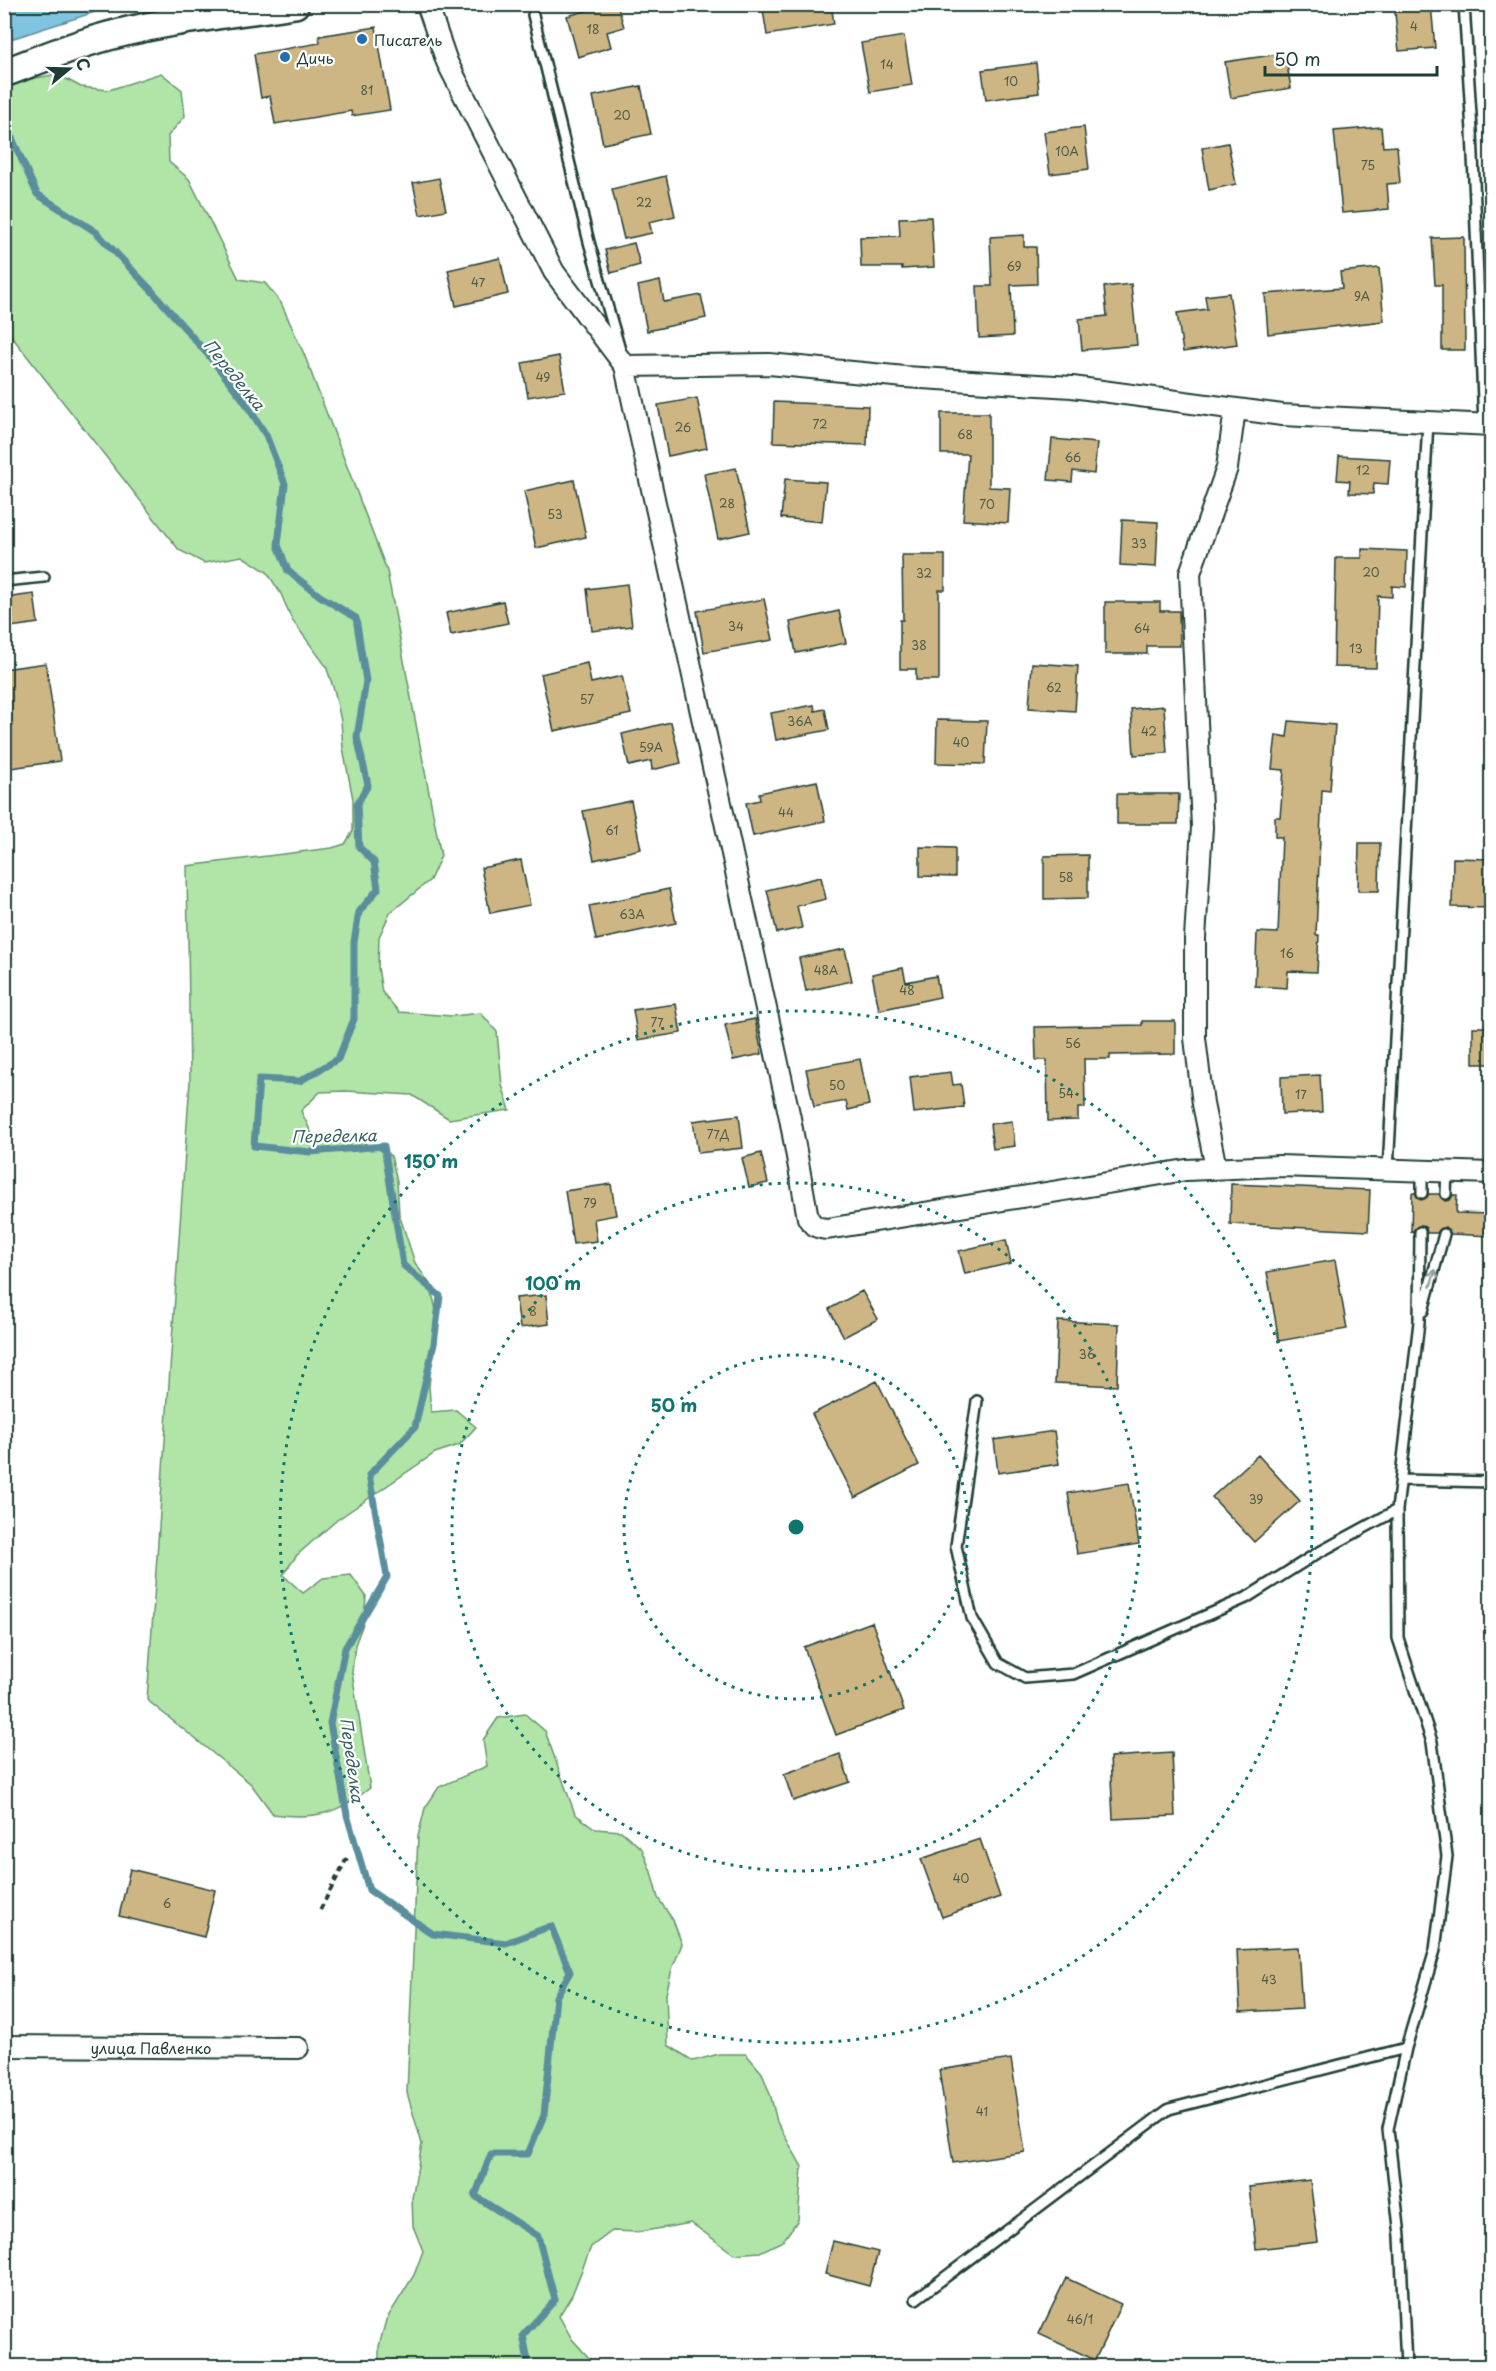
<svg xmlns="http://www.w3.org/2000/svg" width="1496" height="2371" font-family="'Playpen Sans',sans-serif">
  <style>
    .green { fill: #b0e5a7; stroke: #68916e; stroke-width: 1.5 }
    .water { fill: #81c4e2; stroke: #5a8e9c; stroke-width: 1.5 }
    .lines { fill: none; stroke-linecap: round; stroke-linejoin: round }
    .stream { stroke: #5a8e9c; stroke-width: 7 }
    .building { fill: #ceb584; stroke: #1f3d34; stroke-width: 1.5 }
    .service-casing { stroke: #1f3d34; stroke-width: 14 }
    .minor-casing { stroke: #1f3d34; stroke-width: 24 }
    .secondary-casing { stroke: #1f3d34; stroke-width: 32 }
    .path { stroke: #1f3d34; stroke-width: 4; stroke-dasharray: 6 4.5; stroke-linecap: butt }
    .service { stroke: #fff; stroke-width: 9 }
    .minor { stroke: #fff; stroke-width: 20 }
    .secondary { stroke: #fff; stroke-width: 27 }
    .oneway { stroke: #8f9e9a }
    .ring { fill: none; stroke: #0f766e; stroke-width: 3; stroke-dasharray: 3 6 }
    .poi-dot { fill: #1f6fb2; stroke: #fff; stroke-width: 2 }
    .labels { text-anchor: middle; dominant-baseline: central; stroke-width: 4.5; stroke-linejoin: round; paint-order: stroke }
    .number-label { font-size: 12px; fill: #4b5b48 }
    .poi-label { font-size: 15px; fill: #1f3d34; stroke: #fff; text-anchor: start }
    .street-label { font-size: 15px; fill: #1f3d34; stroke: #fff }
    .water-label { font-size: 16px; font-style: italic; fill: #385f60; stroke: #fff }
    .centre { fill: #0f766e; stroke: #fff; stroke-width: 3 }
    .ring-label { font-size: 18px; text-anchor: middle; font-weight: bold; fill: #0f766e; stroke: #fff; stroke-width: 4.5; stroke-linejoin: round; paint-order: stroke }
  </style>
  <rect width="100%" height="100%" fill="#fff"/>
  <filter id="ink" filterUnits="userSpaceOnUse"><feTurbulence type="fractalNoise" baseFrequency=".0167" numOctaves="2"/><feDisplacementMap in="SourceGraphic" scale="12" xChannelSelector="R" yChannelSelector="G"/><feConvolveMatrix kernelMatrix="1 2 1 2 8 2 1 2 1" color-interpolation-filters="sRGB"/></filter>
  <g filter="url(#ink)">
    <!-- green -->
    <path class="green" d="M161 73 182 90 185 116 168 136 169 162 189 179 239 279 265 283 281 303 304 354 387 571 441 856 430 880 390 913 379 937 378 967 382 992 399 1012 452 1016 481 1013 497 1032 502 1085 510 1110 449 1119 412 1095 345 1091 320 1092 301 1111 312 1134C345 1135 363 1140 391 1156L397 1181 399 1214 415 1263 430 1284 436 1310 429 1387 431 1412 456 1410 476 1427 459 1445 435 1453 337 1520 297 1555 283 1575 303 1593 323 1578 351 1575 366 1596 364 1621 355 1645 352 1672 370 1788C338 1814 314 1820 273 1814L251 1784 147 1700 190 1081 187 866 332 848 345 844 353 831V799L343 748 341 721 335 693 326 666 292 620 281 594 267 572 242 556 204 563 179 550 5 328V84L57 74 81 87 109 90Z
      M525 1714 545 1731 575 1814 596 1829 621 1831 642 1849 651 1872 658 1898 673 1920 682 1944 672 1969 666 1994 668 2045 693 2061 719 2054H746L762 2073 771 2097 777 2122 802 2167 798 2220 783 2241 760 2252 734 2254 691 2223 639 2232 612 2231 591 2247 572 2295 559 2316 572 2339 589 2358 593 2366H379V2346L386 2320 414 2275 423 2251 413 2226 412 2198 422 2144 407 2093 418 1836 425 1808 439 1787 487 1766 483 1740 498 1718Z"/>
    <!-- water -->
    <path class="water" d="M5 4H117V5L5 41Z"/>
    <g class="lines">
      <!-- stream -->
      <path class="stream" d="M4 120 37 194 96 232 153 292 209 356 243 399 266 435 285 484 278 545 288 571 320 596 356 618 366 681 357 737 368 785 357 804 359 847 374 862 378 889 359 912 354 942V1019L338 1059 300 1081 259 1079 254 1146 310 1152 384 1146 403 1265 440 1296 434 1344 415 1427 369 1475 387 1577 345 1648 330 1723 347 1815 369 1890 433 1934 506 1943 551 1926 570 1972 556 1997 544 2115 528 2154H491L475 2196 538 2236 555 2300 523 2335 529 2366"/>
    </g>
    <!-- building -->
    <path class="building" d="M611 4H617L624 27 607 32 611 47 578 57 567 16Z
      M762 4H831L834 24 767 35Z
      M1394 4H1431L1435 48 1399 51Z
      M376 27 390 110 352 116 351 111 275 124 270 96 261 98 254 54 320 43 319 36Z
      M904 36 912 85 870 92 861 43Z
      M1285 53 1291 88 1231 98 1225 62Z
      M1036 63 1039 93 986 100 982 70Z
      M641 86 651 134 603 144 593 96Z
      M1084 127 1089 169 1050 174 1044 132Z
      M1381 127 1383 147 1397 146 1400 183 1387 184 1389 209 1342 213 1334 131Z
      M1228 143 1236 184 1209 190 1202 148Z
      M666 176 675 216 649 222 652 233 624 239 612 189Z
      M439 178 446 210 420 215 413 183Z
      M931 217 934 267 902 269V267H861L860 237 900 236 899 218Z
      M1024 235V247H1036L1037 284 1011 285 1013 336 979 338 977 286H992L990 237Z
      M1464 237 1465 350H1442V285H1435L1432 238Z
      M634 243 640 265 611 273 605 250Z
      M500 258 508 294 456 306 448 270Z
      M1379 268 1384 321 1268 334 1265 294 1342 288 1340 272Z
      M660 281 664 302 701 295 706 318 647 331 638 286Z
      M1131 284 1137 345 1082 350 1079 319 1107 316 1104 287Z
      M1229 293 1237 344 1183 352 1177 313 1207 309 1205 296Z
      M559 356 565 391 528 397 522 363Z
      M697 398 707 448 668 456 658 405Z
      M774 402 868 406 867 445 773 442Z
      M941 413H989V487L1010 488 1008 523 963 520 968 454H941Z
      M1052 439 1097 443 1094 474 1073 471 1072 482 1048 480Z
      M1339 456 1390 459 1388 484 1374 483 1373 494 1349 493 1350 481 1337 480Z
      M736 468 750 532 718 539 704 474Z
      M785 479 826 482 822 522 781 518Z
      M574 480 586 537 536 548 524 491Z
      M1122 520 1158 522 1156 567 1120 565Z
      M1362 549 1407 551 1406 587 1392 586V597L1378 596 1376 668 1334 667 1336 558H1362Z
      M902 555H945V590H939V680H916V669H900V620H903Z
      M627 584 632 626 592 631 587 589Z
      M34 594 38 623 4 628V598Z
      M764 599 773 640 704 652 697 611Z
      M503 601 508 623 451 635 446 613Z
      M1105 602H1160V611H1179L1180 646H1147V654H1105Z
      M839 611 846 643 796 653 790 622Z
      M46 663 60 761 4 769V742L7 741 4 723V669Z
      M587 663 591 683 622 676 631 714 554 731 541 674Z
      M1032 663 1078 666 1075 711 1029 708Z
      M814 705 815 711 825 709 829 730 776 740 771 713Z
      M1164 706 1167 753 1134 755 1131 709Z
      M937 720 987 721 985 764 936 763Z
      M1289 721 1335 725 1330 791 1322 790 1316 935H1319L1317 972 1288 971 1287 988 1255 986 1257 932 1278 933 1282 837H1275V817H1280L1284 770 1272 769 1276 735 1287 737Z
      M671 722 681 763 652 770 651 761 629 766 622 734Z
      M817 781 825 821 753 836 746 803 760 800 759 793Z
      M1117 794H1179L1178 824H1117Z
      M631 801 641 849 594 860 583 811Z
      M1359 843H1380L1379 891H1358Z
      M920 847 955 848V877L920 876Z
      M1088 855V898L1044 899V856Z
      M1453 858 1491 859V908L1452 907Z
      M521 860 530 905 490 913 481 868Z
      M821 877 826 899 797 906 802 928 777 933 767 890Z
      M669 889 676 923 596 940 589 906Z
      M845 949 852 981 806 991 799 958Z
      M903 968 906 982 936 976 940 997 879 1010 872 974Z
      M676 1004 681 1033 638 1040 633 1010Z
      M755 1019 762 1054 733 1060 725 1025Z
      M1142 1021H1175V1054L1110 1055V1059H1084L1085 1108H1078V1120L1048 1121 1047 1060H1036L1035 1027 1142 1025Z
      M1473 1027H1491V1064H1473Z
      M860 1059 869 1105 848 1110 846 1101 814 1107 806 1069Z
      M951 1072 953 1085 961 1084 964 1107 914 1113 910 1077Z
      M1320 1075 1322 1112 1282 1114 1281 1077Z
      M739 1115 743 1148 698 1153 693 1121Z
      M1012 1121 1015 1146 993 1149 990 1124Z
      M761 1153 768 1183 749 1187 742 1158Z
      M611 1184 616 1215 594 1219 597 1241 573 1244 565 1191Z
      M1231 1184 1370 1190 1368 1231 1230 1224Z
      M1412 1193H1415L1421 1200 1426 1198 1429 1194H1439L1445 1201 1450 1200 1453 1195H1457L1456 1213 1491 1214V1236L1451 1234 1445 1227 1440 1229 1437 1233H1427L1426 1228 1421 1225 1411 1232Z
      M1006 1240 1011 1263 965 1274 959 1251Z
      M1335 1260 1347 1329 1279 1341 1267 1272Z
      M862 1291 878 1319 844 1337 829 1309Z
      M546 1295 549 1324 520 1328 516 1298Z
      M1058 1321 1119 1324 1117 1386 1055 1383Z
      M877 1381 919 1465 855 1498 812 1414Z
      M1054 1431 1059 1464 998 1473 994 1440Z
      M1258 1455 1300 1501 1254 1542 1212 1497Z
      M1129 1483 1139 1544 1077 1554 1068 1493Z
      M872 1622 904 1710 836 1735 804 1647Z
      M1172 1753 1175 1816 1113 1819 1110 1757Z
      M840 1754 850 1782 793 1801 784 1774Z
      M980 1839 1000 1897 942 1917 921 1859Z
      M130 1869 215 1890 204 1937 119 1916Z
      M1298 1947 1302 2009 1240 2012 1237 1950Z
      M1011 2059 1025 2152 953 2163 939 2070Z
      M1310 2180 1318 2242 1256 2249 1249 2187Z
      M833 2241 878 2252 869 2286 825 2274Z
      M1066 2278 1121 2304 1095 2360 1039 2334Z"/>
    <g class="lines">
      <!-- service casing -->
      <g class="service-casing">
        <path id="service" d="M1464 4 1472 131 1484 425
          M533 15 589 242 620 350
          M4 581 44 577
          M1388 1170 1428 421
          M1422 1193V1171
          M1446 1194 1447 1171
          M1423 1311 1444 1234
          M977 1401 956 1546 972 1618 998 1663 1025 1678 1073 1674 1246 1598 1316 1554 1397 1510
          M1402 1480 1492 1482
          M916 2299 1169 2109 1406 2048
          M4 2359 10 2366
          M1406 2366 1400 2236 1388 2129 1406 2048 1435 1950 1447 1856 1432 1742 1398 1638 1397 1510 1419 1322 1420 1232"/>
      </g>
      <!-- minor casing -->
      <g class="minor-casing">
        <path id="minor" d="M427 4 447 62 554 272 625 366 790 1118 808 1218C813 1226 817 1228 827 1229L1186 1170 1279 1166 1492 1173
          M625 366 769 364 905 377 1072 387 1282 415 1492 425
          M1216 1168 1203 1104 1195 1038V938L1202 827 1190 573 1227 468 1235 409
          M4 2046 298 2048"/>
      </g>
      <!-- secondary casing -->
      <g class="secondary-casing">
        <path id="secondary" d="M4 73C33 62 62 50 91 41 157 21 227 14 295 4"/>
      </g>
      <!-- path -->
      <path class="path" d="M320 1910 347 1858"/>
      <!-- service -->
      <use href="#service" class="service"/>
      <!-- minor -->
      <use href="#minor" class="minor"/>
      <!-- secondary -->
      <use href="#secondary" class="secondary"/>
    </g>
    <!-- one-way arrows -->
    <defs><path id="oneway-shaft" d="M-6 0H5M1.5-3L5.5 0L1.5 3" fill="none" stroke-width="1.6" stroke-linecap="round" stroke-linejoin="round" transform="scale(1.5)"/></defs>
    <use class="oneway" href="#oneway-shaft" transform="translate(1433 1278) rotate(-73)"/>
  </g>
  <!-- distance rings -->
  <g class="ring">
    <circle cx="796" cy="1527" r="172"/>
    <circle cx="796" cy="1527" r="344"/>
    <circle cx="796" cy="1527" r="516"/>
  </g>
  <!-- markers -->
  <g class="poi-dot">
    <circle cx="362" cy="39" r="6"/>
    <circle cx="285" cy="57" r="6"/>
  </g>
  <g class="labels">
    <!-- number labels -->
    <g class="number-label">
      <text x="1414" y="26">4</text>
      <text x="593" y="29">18</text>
      <text x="887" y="64">14</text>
      <text x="1011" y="81">10</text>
      <text x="367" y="90">81</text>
      <text x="622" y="115">20</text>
      <text x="1067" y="151">10А</text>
      <text x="1368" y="165">75</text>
      <text x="644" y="202">22</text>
      <text x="1014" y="266">69</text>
      <text x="478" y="282">47</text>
      <text x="1362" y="296">9А</text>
      <text x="543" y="377">49</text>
      <text x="820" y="424">72</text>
      <text x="683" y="427">26</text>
      <text x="965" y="434">68</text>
      <text x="1073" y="457">66</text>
      <text x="1363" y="470">12</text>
      <text x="727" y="503">28</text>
      <text x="987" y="504">70</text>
      <text x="555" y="514">53</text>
      <text x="1139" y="543">33</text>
      <text x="1371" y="572">20</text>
      <text x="924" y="573">32</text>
      <text x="736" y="626">34</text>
      <text x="1142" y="628">64</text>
      <text x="919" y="645">38</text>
      <text x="1356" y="648">13</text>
      <text x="1054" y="687">62</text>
      <text x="587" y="699">57</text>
      <text x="800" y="721">36А</text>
      <text x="1149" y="731">42</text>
      <text x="961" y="742">40</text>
      <text x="651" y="747">59А</text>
      <text x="786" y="812">44</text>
      <text x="612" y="830">61</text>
      <text x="1066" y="877">58</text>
      <text x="632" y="914">63А</text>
      <text x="1287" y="953">16</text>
      <text x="826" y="970">48А</text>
      <text x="907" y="990">48</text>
      <text x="657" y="1022">77</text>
      <text x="1073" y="1043">56</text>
      <text x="837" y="1085">50</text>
      <text x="1066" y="1093">54</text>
      <text x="1301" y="1094">17</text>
      <text x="718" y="1134">77Д</text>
      <text x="590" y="1203">79</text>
      <text x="533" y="1311">8</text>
      <text x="1087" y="1354">36</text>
      <text x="1256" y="1499">39</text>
      <text x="961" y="1878">40</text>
      <text x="167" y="1903">6</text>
      <text x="1269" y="1979">43</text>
      <text x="982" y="2111">41</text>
      <text x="1080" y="2319">46/1</text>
    </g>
    <!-- poi labels -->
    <g class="poi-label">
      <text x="374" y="39">Писатель</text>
      <text x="297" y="57">Дичь</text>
    </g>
    <!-- street labels -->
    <g class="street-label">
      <text x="151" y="2047">улица Павленко</text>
    </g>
    <!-- water labels -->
    <g class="water-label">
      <text transform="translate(235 374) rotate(51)">Переделка</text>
      <text transform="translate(334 1135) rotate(-1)">Переделка</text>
      <text transform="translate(353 1760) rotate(82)">Переделка</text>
    </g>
  </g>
  <circle cx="796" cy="1527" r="9" class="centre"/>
  <g class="ring-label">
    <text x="431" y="1168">150 m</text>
    <text x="553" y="1290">100 m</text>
    <text x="674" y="1412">50 m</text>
  </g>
  <!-- margin -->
  <rect width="1496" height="2371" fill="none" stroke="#fff" stroke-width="24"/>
  <rect x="12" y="12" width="1472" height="2347" fill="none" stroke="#1f3d34" stroke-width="2" filter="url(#ink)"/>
  <!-- north arrow -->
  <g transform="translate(69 69) rotate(71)" stroke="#ffffff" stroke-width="4.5" paint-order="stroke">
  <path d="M0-4.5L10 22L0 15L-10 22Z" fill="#1f3d34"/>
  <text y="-9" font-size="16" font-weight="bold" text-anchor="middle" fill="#1f3d34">С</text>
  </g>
  <!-- scale -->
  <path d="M1265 66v9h172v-9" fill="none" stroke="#1f3d34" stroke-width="3"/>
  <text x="1274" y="66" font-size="18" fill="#1f3d34" stroke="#ffffff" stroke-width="4.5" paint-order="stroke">50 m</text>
</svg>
